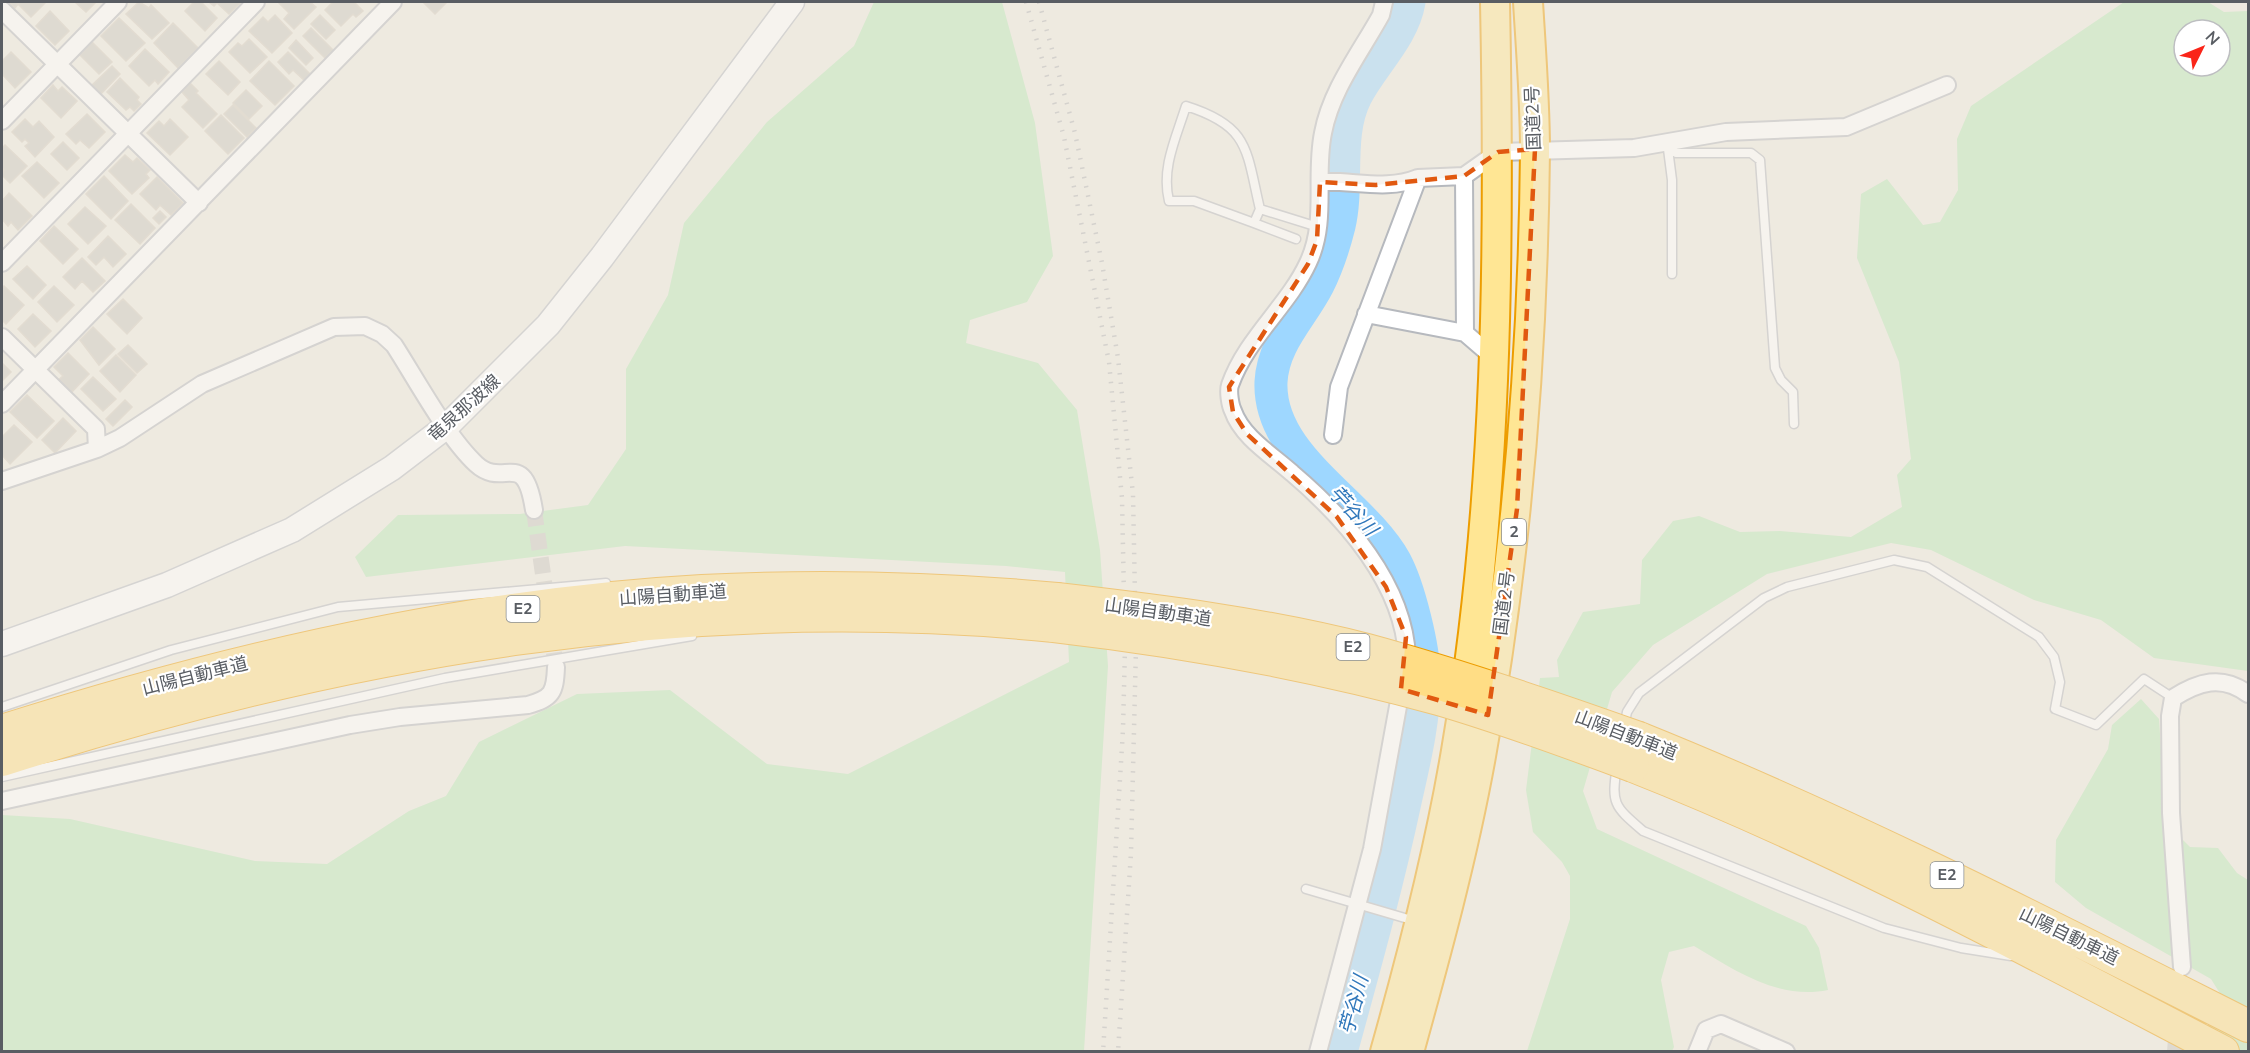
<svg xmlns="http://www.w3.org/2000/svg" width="2250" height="1053" font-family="'Nunito Sans','Noto Sans JP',sans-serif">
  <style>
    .green { fill: #bae8b9; fill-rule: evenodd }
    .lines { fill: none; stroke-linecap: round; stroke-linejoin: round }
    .river { stroke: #9ed7ff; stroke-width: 33 }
    .building { fill: #cbc7bf; stroke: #d3ccbe; stroke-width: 1.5 }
    .minor-tunnel { stroke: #c9c7c1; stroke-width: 16; stroke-dasharray: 16 8; stroke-linecap: butt }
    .service-casing { stroke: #b6b9be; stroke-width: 11 }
    .minor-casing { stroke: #b6b9be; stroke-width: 20 }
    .secondary-casing { stroke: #b6bac1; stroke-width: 27 }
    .trunk-casing { stroke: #ed9d00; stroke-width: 32 }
    .motorway-casing { stroke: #ed9d00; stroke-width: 34 }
    .service { stroke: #fff; stroke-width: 8 }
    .minor { stroke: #fff; stroke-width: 16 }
    .secondary { stroke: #fff; stroke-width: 24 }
    .trunk { stroke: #ffe694; stroke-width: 28 }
    .motorway { stroke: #ffdd85; stroke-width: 32 }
    .rail { stroke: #b4b5b6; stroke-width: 4.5; stroke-dasharray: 1.5 8; stroke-linecap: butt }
    .motorway-bridge-casing { stroke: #ed9d00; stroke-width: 34; stroke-linecap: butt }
    .motorway-bridge { stroke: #ffdd85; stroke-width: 32 }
    .marked { fill: none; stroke: #e15910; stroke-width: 4.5; stroke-dasharray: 12 8; stroke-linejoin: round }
    .labels { text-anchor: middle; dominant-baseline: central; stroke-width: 4.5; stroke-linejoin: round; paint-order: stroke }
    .shield { fill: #fff; stroke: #8b8e92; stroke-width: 1.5 }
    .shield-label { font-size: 16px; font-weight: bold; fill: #595d63 }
    .street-label { font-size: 18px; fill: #595d63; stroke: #fff }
    .water-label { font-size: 20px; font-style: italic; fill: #3178bb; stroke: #fff }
  </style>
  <rect width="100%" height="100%" fill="#eeeae0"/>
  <!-- green -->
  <path class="green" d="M874 2H1002L1035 123 1053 256 1027 302 970 320 966 343 1038 363 1077 410 1100 550 1108 666 1084 1051H2V815L70 819 255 861 327 864 409 811 446 796 479 742 577 694 670 690 767 764 848 774 1069 662 1065 572 1006 566 625 546 366 577 355 557 398 515 520 514 588 505 626 449V369L668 295 684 223 767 122 854 46Z
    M2124 2H2208L2224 12 2248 11V671L2154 658 2101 620 2034 600 1931 550 1891 543 1767 574 1653 645 1612 692 1583 791 1597 829 1806 926 1819 948 1828 990C1778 1000 1736 971 1694 946L1669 952 1661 980 1674 1047 1672 1051H1527L1570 919V876L1562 862 1533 832 1526 790 1540 678 1559 677 1557 660 1583 612 1640 604 1642 560 1673 521 1699 516 1740 532 1780 531 1851 537 1902 507 1897 475 1911 459 1899 362 1857 258 1861 194 1887 179 1923 225 1940 222 1958 190 1957 139 1971 106ZM2184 30H2220V66H2184Z
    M2141 699 2159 719 2166 823 2190 847 2218 848 2237 873 2248 880V1051H2199L2221 995 2211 979 2086 908 2055 882 2056 840 2108 749 2112 725Z"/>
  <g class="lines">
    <!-- river -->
    <path class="river" d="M1341 1052C1364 968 1387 886 1405 802 1414 762 1425 718 1424 677 1424 648 1409 587 1395 561 1361 501 1268 457 1271 382 1273 343 1301 318 1318 285 1327 267 1334 246 1339 226 1349 184 1336 135 1356 96 1372 65 1403 37 1409 2"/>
  </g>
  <!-- building -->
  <path class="building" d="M8 2H43L45 3 31 17 18 4 15 8Z
    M75 2H96L86 12Z
    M139 2 149 8 151 5 169 23 152 39 126 14Z
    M194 2H201L217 18 205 31 185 11Z
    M209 2H241L229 14 217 3 214 6Z
    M278 2H310L316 7 294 29 284 19 289 13Z
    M333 2H354L363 11 356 17 353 14 341 26 325 10Z
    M423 2H444L446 3 435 14Z
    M50 11 69 31 55 45 36 26Z
    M275 15 292 33 272 53 249 31 263 17 268 22Z
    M320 15 335 30 326 39 311 24Z
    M119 18 145 43 126 61 101 36Z
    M173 23 198 48 178 68 154 43Z
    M311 28 333 50 325 58 303 36Z
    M249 39 267 57 250 73 229 52 238 43 242 46Z
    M296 40 313 58 306 65 289 48Z
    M92 42 112 62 99 74 80 55Z
    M145 49 169 72 158 84 155 80 149 86 129 66Z
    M11 52 31 72 15 88 2 74V61Z
    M288 52 312 76 306 82 293 70 289 74 278 62Z
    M219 61 240 82 228 95 206 74Z
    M269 61 294 86 275 105 250 81Z
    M112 66 120 74 100 95 91 86Z
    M120 78 139 97 137 100 141 104 134 111 130 107 126 110 107 92Z
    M190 83 198 91 196 93 217 114 203 128 182 107 189 100 182 92Z
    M53 85 58 91 62 87 77 101 61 118 41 98Z
    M246 90 262 106 249 119 233 103Z
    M233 105 256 128 247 137 224 114Z
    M87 114 105 132 89 148 80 140 76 144 66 134Z
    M221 115 244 138 228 154 205 131Z
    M25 119 33 127 39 121 54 137 35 157 25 146 29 143 25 139 22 142 12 132Z
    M170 119 188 137 170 155 147 133 159 121 164 126Z
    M63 142 79 158 67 170 51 154Z
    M5 145 27 166 10 183 2 175 4 170 2 167V148Z
    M125 155 133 162 137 158 150 170 146 174 149 178 132 194 109 171Z
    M37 162 59 183 44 198 22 176Z
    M104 176 128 201 111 219 86 194Z
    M157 177 183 203 171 215 160 205 156 210 140 194Z
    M9 193 32 216 18 230 11 222 8 226 2 219V201Z
    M131 204 155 228 140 244 115 220Z
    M85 207 106 226 88 244 68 224Z
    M160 211 166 217 159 224 153 218Z
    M54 226 78 249 63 264 40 241Z
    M108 236 126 254 113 267 104 257 96 265 88 257Z
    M82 258 105 281 93 292 82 281 75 289 63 277Z
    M27 266 46 285 33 299 13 279Z
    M4 286 24 305 6 324 2 320V288Z
    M54 286 74 305 57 322 38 302Z
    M123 299 142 318 127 334 107 314Z
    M33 314 51 331 35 347 18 329Z
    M93 327 115 349 99 365 80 340Z
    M128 345 147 364 137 373 118 354Z
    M68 353 89 374 71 393 58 380 63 376 54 367Z
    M116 355 136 375 120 392 100 371Z
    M3 364 11 372 2 381V365Z
    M93 377 116 399 103 411 81 389Z
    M27 395 54 421 37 438 10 412Z
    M125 400 132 407 113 426 106 419Z
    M63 418 76 431 55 453 42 440Z
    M14 425 32 442 10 464 2 455V437Z"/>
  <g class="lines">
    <!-- minor-tunnel -->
    <path class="minor-tunnel" d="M534 510 556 667
      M2175 1052 2180 987"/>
    <!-- service casing -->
    <g class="service-casing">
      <path id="service" d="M1664 143 1676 153H1751L1760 160 1775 368 1781 380 1793 392 1794 424
        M1668 149 1672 180V274
        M1260 209 1254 223 1194 201H1169C1161 168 1176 138 1186 106 1250 126 1246 150 1260 209L1318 227
        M1254 223 1296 239
        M2 707 171 650 338 607 606 583
        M1624 727 1627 712 1639 693 1764 598 1787 587 1894 560 1927 567 2039 637 2054 657 2060 682 2055 709 2096 725 2144 679 2173 698
        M1617 766C1611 804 1614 806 1643 831L1884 928 1961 948 2011 956
        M2 777 445 678 692 636
        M1306 889 1415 921"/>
    </g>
    <!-- minor casing -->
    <g class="minor-casing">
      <path id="minor" d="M2 10 199 203
        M2 121 118 2
        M1320 182C1353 180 1387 191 1418 178
        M2 263 256 2
        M1366 314 1465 333
        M2 337 96 429 97 449 2 481
        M1494 358 1465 333 1464 176 1498 152 1634 148 1726 132 1846 127 1947 85
        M2 404 393 2
        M1333 435 1339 387 1418 178 1464 176
        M97 449 120 438 202 384 334 327 365 326 382 334 394 345C416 379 447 437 476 464 504 490 524 446 534 510
        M2 801 350 725 400 717 528 705C552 698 555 693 556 667
        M2182 967 2171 813 2170 716 2173 698C2198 682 2222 674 2248 694
        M1318 1052 1372 849 1407 657C1404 584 1345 518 1292 473 1272 455 1242 437 1233 411 1230 405 1228 391 1230 385 1246 339 1288 306 1308 263 1328 221 1314 177 1323 133 1331 90 1360 53 1381 15L1384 2
        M1697 1052 1706 1030 1721 1024 1786 1052"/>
    </g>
    <!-- secondary casing -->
    <g class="secondary-casing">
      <path id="secondary" d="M2 644 167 585 292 530 392 468 447 426 548 325 602 257 792 2"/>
    </g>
    <!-- trunk casing -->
    <g class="trunk-casing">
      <path id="trunk" d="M1385 1052C1413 953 1439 852 1456 751 1498 504 1500 251 1495 2
        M1409 1052C1436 954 1463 856 1481 756 1517 557 1533 353 1535 151 1535 101 1531 51 1528 2"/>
    </g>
    <!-- motorway casing -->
    <g class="motorway-casing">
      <path id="motorway" d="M2 731C228 659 465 604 702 591 821 585 939 588 1057 599
        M1639 738C1848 822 2048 925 2248 1026
        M2 760C347 650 691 590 1054 626
        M1633 766C1836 846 2029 951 2223 1052"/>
    </g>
    <!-- service -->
    <use href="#service" class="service"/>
    <!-- minor -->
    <use href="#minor" class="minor"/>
    <!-- secondary -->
    <use href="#secondary" class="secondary"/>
    <!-- trunk -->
    <use href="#trunk" class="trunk"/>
    <!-- motorway -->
    <use href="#motorway" class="motorway"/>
    <!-- rail -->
    <path class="rail" d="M1026 2 1064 137 1109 362 1122 498 1125 648 1123 730 1103 1052
      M1039 2 1075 133 1102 263 1118 358 1133 494 1136 648 1131 853 1118 1052"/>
    <!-- motorway-bridge casing -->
    <g class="motorway-bridge-casing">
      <path id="motorway-bridge" d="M1057 599C1161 611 1266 624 1367 650 1459 675 1549 706 1639 738
        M1054 626C1184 641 1312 664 1439 699 1504 718 1569 742 1633 766"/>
    </g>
    <!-- motorway-bridge -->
    <use href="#motorway-bridge" class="motorway-bridge"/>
  </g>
  <!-- marked area -->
  <path d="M0 0H2250V1053H0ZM1535 149 1517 509 1488 715 1401 689 1406 637 1386 587 1337 517 1247 434 1233 412 1229 387 1308 264 1317 240 1320 182 1376 185 1464 176 1498 152Z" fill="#eeeae0" fill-opacity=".55" fill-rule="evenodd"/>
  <path class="marked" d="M1535 149 1517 509 1488 715 1401 689 1406 637 1386 587 1337 517 1247 434 1233 412 1229 387 1308 264 1317 240 1320 182 1376 185 1464 176 1498 152Z"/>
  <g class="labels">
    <!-- shield labels -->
    <g class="shield">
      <rect x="1502" y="519" width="24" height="26" rx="4.5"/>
      <rect x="506.5" y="596" width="33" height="26" rx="4.5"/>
      <rect x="1336.5" y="634" width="33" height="26" rx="4.5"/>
      <rect x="1930.5" y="862" width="33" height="26" rx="4.5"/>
    </g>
    <g class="shield-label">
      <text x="1514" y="532">2</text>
      <text x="523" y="609">E2</text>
      <text x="1353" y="647">E2</text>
      <text x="1947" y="875">E2</text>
    </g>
    <!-- street labels -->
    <g class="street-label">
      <text transform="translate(1533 118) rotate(-92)">国道2号</text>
      <text transform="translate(464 408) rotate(-42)">竜泉那波線</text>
      <text transform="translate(673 595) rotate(-4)">山陽自動車道</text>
      <text transform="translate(1504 603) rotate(-83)">国道2号</text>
      <text transform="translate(1158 612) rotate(8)">山陽自動車道</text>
      <text transform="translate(195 676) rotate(-14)">山陽自動車道</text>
      <text transform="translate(1626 735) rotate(21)">山陽自動車道</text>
      <text transform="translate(2069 936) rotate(26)">山陽自動車道</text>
    </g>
    <!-- water labels -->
    <g class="water-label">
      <text transform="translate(1353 511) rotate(47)">苧谷川</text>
      <text transform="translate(1354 1005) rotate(-75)">苧谷川</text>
    </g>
  </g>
  <!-- border -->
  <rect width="2250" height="1053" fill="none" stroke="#595d63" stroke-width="6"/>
  <!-- north arrow -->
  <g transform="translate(2202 48) rotate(47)"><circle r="28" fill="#ffffff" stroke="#bdbec1" stroke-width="1.5"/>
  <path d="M0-4.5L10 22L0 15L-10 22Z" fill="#fa2519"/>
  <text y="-9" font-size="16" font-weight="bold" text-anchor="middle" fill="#595d63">N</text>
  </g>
</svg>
